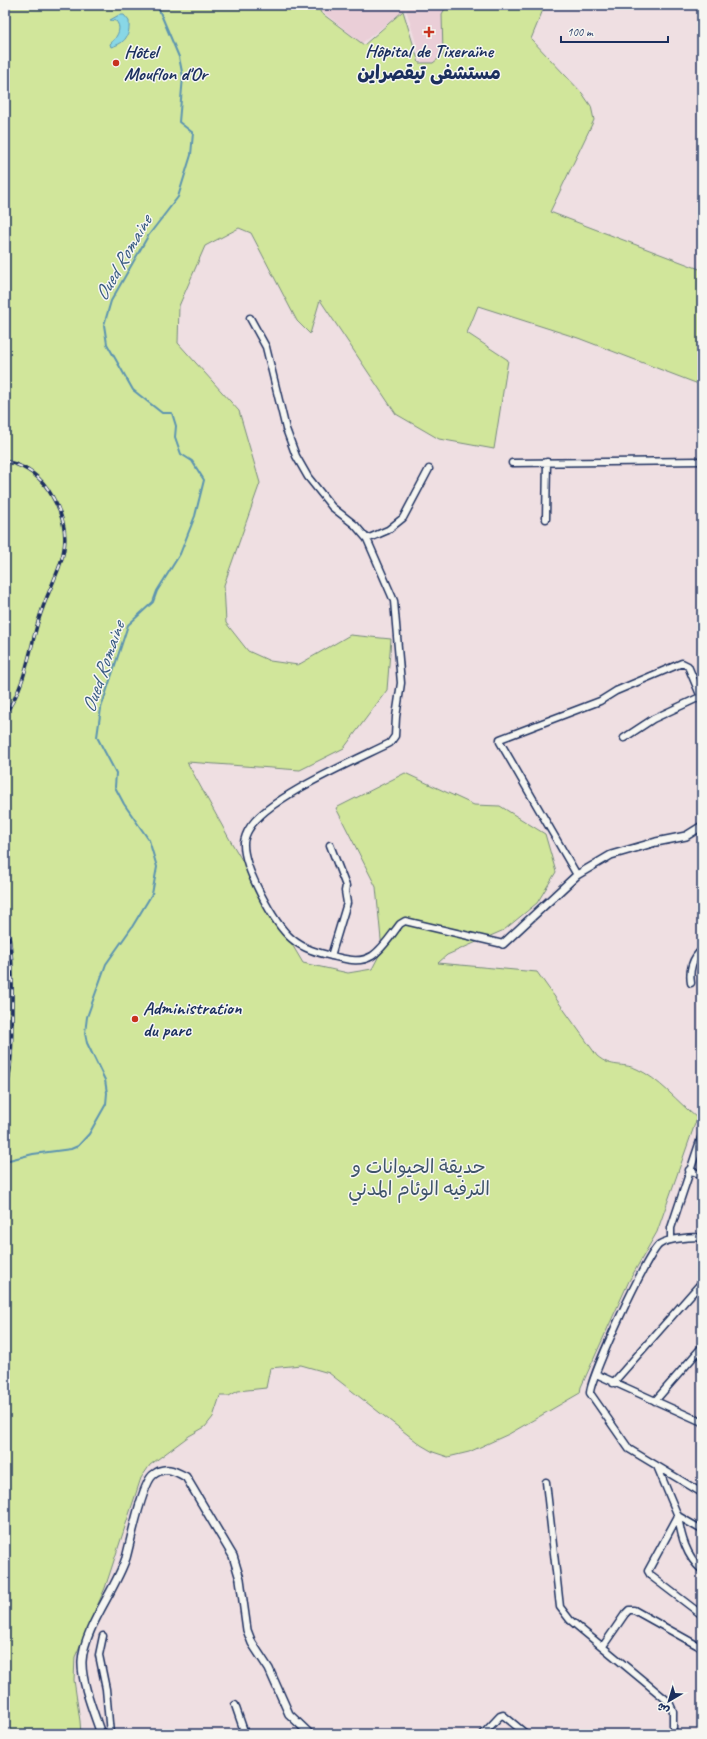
<svg xmlns="http://www.w3.org/2000/svg" width="707" height="1739" font-family="Caveat,'Playpen Sans Arabic',sans-serif">
  <style>
    .built { fill: #eaced7 }
    .green { fill: #d1e69b; stroke: #768a7c }
    .water { fill: #88d7e6; stroke: #5c94b0 }
    .lines { fill: none; stroke-linecap: round; stroke-linejoin: round }
    .stream { stroke: #5c94b0; stroke-width: 2 }
    .minor-casing { stroke: #1b2f5e; stroke-width: 9 }
    .tertiary-casing { stroke: #1b2f5e; stroke-width: 10 }
    .minor { stroke: #f6f6f2; stroke-width: 6 }
    .tertiary { stroke: #f6f6f2; stroke-width: 7 }
    .rail-casing { stroke: #1b2f5e; stroke-width: 3.5 }
    .rail { stroke: #f6f6f2; stroke-width: 2; stroke-dasharray: 6; stroke-linecap: butt }
    .poi-dot { fill: #c8321e; stroke: #f6f6f2; stroke-width: 1.5 }
    .labels { text-anchor: middle; dominant-baseline: central; stroke-width: 3; stroke-linejoin: round; paint-order: stroke }
    .poi-label { font-size: 19px; font-weight: bold; fill: #1b2f5e; stroke: #f6f6f2; text-anchor: start }
    .park-label { font-size: 19px; fill: #3f546a; stroke: #f6f6f2 }
    .water-label { font-size: 20px; font-style: italic; fill: #365980; stroke: #f6f6f2 }
  </style>
  <rect width="100%" height="100%" fill="#efdfe2"/>
  <filter id="ink" filterUnits="userSpaceOnUse"><feTurbulence type="fractalNoise" baseFrequency=".025" numOctaves="2"/><feDisplacementMap in="SourceGraphic" scale="8" xChannelSelector="R" yChannelSelector="G"/><feConvolveMatrix kernelMatrix="1 2 1 2 8 2 1 2 1" color-interpolation-filters="sRGB"/></filter>
  <g filter="url(#ink)">
    <!-- built -->
    <path class="built" d="M325 5H449L448 55 424 70 406 9 362 43 323 12Z"/>
    <!-- green -->
    <path class="green" d="M5 5H322L320 12 364 45 403 11 419 63H433L443 55 442 14 447 5H545L531 39 582 93 591 106 594 120 550 212 702 270 701 385 578 338 478 306 467 333 508 360 494 449 439 439 396 414 320 300 310 334 297 321 251 233 239 228 205 246 179 306 178 343 239 411 260 483 224 585 226 623 248 651 270 661 298 665 350 635 391 639 387 690 344 748 300 770 187 762 230 840 303 963 348 973 372 969 382 950 376 887 336 808 405 773 474 805 500 806 545 834 556 872 537 903 504 930 447 955 438 963 537 972 597 1056C613 1069 621 1062 637 1069 658 1078 679 1103 697 1118L657 1232 629 1281 581 1387 580 1393 509 1434 469 1452 448 1457 433 1452 421 1445 329 1373 301 1365 270 1368 266 1388 238 1391 229 1396H220L213 1417 205 1427 189 1436 150 1465 141 1478 105 1588 75 1657 74 1680 80 1721 81 1734H5Z"/>
    <!-- water -->
    <path class="water" d="M119 15H124L129 21C130 35 126 43 111 47L110 44C116 38 123 29 116 21L110 20Z"/>
    <g class="lines">
      <!-- stream -->
      <path class="stream" d="M5 1161 33 1154 71 1149 78 1146 89 1134 106 1104 107 1093 105 1080 87 1043 85 1033 87 1017 106 964 132 927 152 894 157 867 149 840 124 804 115 787 116 773 97 737 101 708 128 625 153 602 157 591 180 554 195 516 204 480 192 461 181 454 175 437 176 426 172 413H162L133 390 107 344 104 325 111 301 148 236 178 197 191 155 193 133 179 122 183 77 179 57 157 5"/>
      <!-- minor casing -->
      <g class="minor-casing">
        <path id="minor" d="M250 318 266 347 286 429 296 456 308 477 332 507 355 525 367 539 394 601 401 683 396 717 395 736 390 743C356 760 266 798 249 829 247 832 244 839 244 843 243 867 274 924 292 939 305 950 320 953 336 957 349 960 360 963 372 956 383 949 392 934 400 924L405 921 503 944
          M512 463 702 461
          M546 519 547 462
          M367 539 388 530 403 518 429 469
          M624 738 653 719 702 696
          M330 845 346 886 345 891 347 903 331 956
          M577 875 500 742V739L600 701 616 691 682 663 688 666 701 697
          M691 983C689 971 692 958 702 950
          M689 1170 702 1175
          M702 1238C694 1236 667 1239 660 1244 648 1251 590 1378 590 1393L629 1449 702 1493
          M671 1240V1228L702 1135
          M596 1374 702 1422
          M613 1383 702 1282
          M655 1401 702 1347
          M657 1466 678 1516 702 1530
          M546 1482 560 1607 570 1620 669 1702 673 1711V1734
          M678 1516 648 1571 651 1576 702 1615
          M678 1516C681 1536 686 1556 702 1570
          M103 1636 99 1655 106 1689 110 1734
          M603 1646 625 1614 629 1610H634L702 1648
          M235 1705 245 1734
          M483 1734 500 1716 503 1715 526 1734"/>
      </g>
      <!-- tertiary casing -->
      <g class="tertiary-casing">
        <path id="tertiary" d="M503 944 577 875 611 855 656 842 686 836 702 826
          M101 1734C94 1713 81 1682 82 1661 84 1628 115 1591 126 1558 131 1540 142 1484 153 1475 165 1465 175 1471 186 1477L233 1556 240 1579 247 1630 252 1643 269 1669 289 1714 310 1734"/>
      </g>
      <!-- minor -->
      <use href="#minor" class="minor"/>
      <!-- tertiary -->
      <use href="#tertiary" class="tertiary"/>
      <!-- rail casing -->
      <g class="rail-casing">
        <path id="rail" d="M5 461C26 466 42 477 52 496 82 547 52 573 38 622 30 649 24 691 5 713
          M5 918C14 952 12 977 12 1012 12 1041 12 1069 5 1097"/>
      </g>
      <!-- rail -->
      <use href="#rail" class="rail"/>
    </g>
  </g>
  <!-- markers -->
  <g class="poi-dot">
    <path d="M427 26h4v4h4v4h-4v4h-4v-4h-4v-4h4z"/>
    <circle cx="116" cy="63" r="4"/>
    <circle cx="135" cy="1019" r="4"/>
  </g>
  <g class="labels">
    <!-- poi labels -->
    <g class="poi-label">
      <text x="429" y="51" text-anchor="middle">Hôpital de Tixeraïne<tspan x="429" dy="22">مستشفى تيقصراين</tspan></text>
      <text x="124" y="52">Hôtel<tspan x="124" dy="22">Mouflon d'Or</tspan></text>
      <text x="143" y="1008">Administration<tspan x="143" dy="22">du parc</tspan></text>
    </g>
    <!-- park labels -->
    <g class="park-label">
      <text x="419" y="1167">حديقة الحيوانات و<tspan x="419" dy="22">الترفيه الوئام المدني</tspan></text>
    </g>
    <!-- water labels -->
    <g class="water-label">
      <text transform="translate(123 258) rotate(-60)">Oued Romaine</text>
      <text transform="translate(103 667) rotate(-71)">Oued Romaine</text>
    </g>
  </g>
  <!-- margin -->
  <rect width="707" height="1739" fill="none" stroke="#f6f6f2" stroke-width="20"/>
  <rect x="10" y="10" width="687" height="1719" fill="none" stroke="#1b2f5e" stroke-width="1.5" filter="url(#ink)"/>
  <!-- north arrow -->
  <g transform="translate(669 1701) rotate(218)" stroke="#f6f6f2" stroke-width="3" paint-order="stroke">
  <path d="M0-3L7 15L0 10L-7 15Z" fill="#1b2f5e"/>
  <text y="-6" font-size="11" font-weight="bold" text-anchor="middle" fill="#1b2f5e">ش</text>
  </g>
  <!-- scale -->
  <path d="M561 36v6h107v-6" fill="none" stroke="#1b2f5e" stroke-width="2"/>
  <text x="567" y="36" font-size="12" fill="#1b2f5e" stroke="#f6f6f2" stroke-width="3" paint-order="stroke">100 m</text>
</svg>
